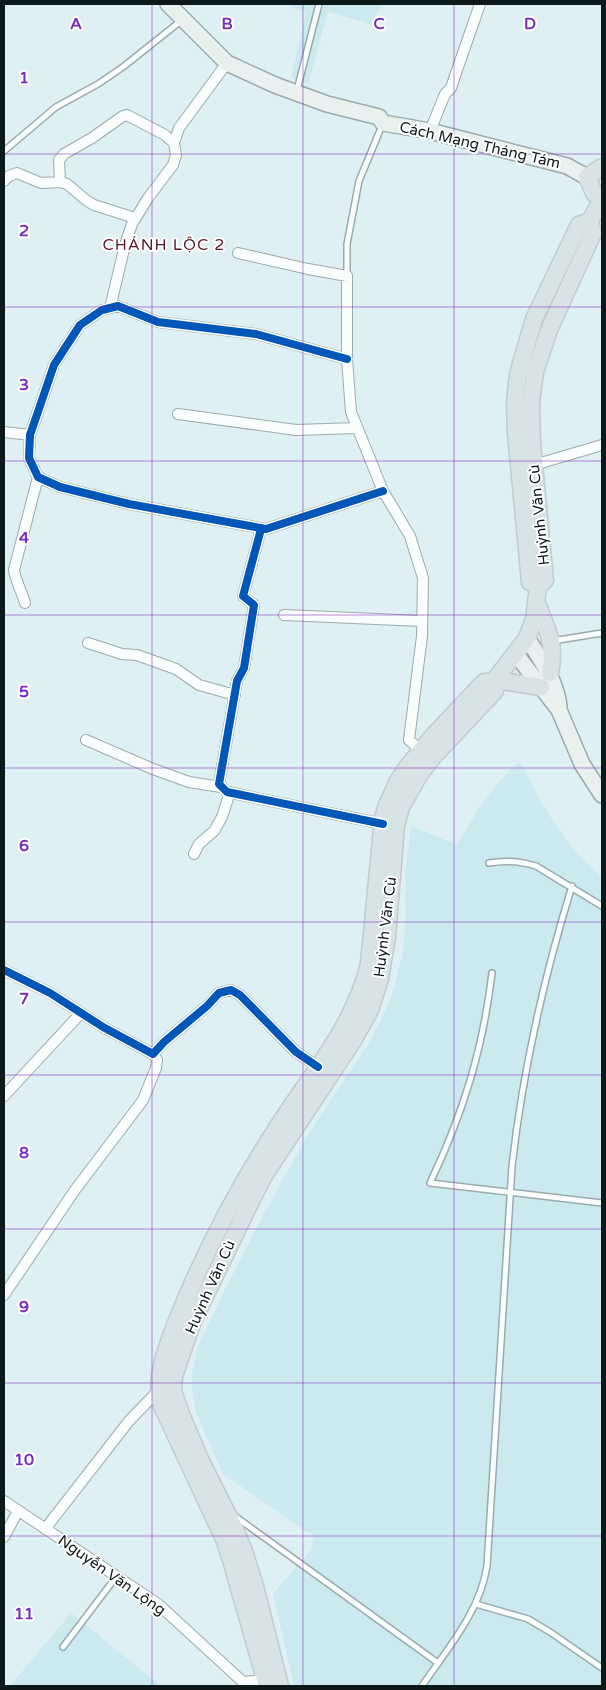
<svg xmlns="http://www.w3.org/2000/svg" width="606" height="1690" font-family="'Varela Round',sans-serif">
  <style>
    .built { fill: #cbeaf0 }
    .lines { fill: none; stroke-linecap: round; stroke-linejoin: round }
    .lane-casing { stroke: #9caaad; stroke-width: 8 }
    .street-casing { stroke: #9caaad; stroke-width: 12 }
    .secondary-casing { stroke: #9caaad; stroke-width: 18 }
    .primary-casing { stroke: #c2cbcd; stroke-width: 19 }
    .lane { stroke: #fafdfd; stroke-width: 5 }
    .street { stroke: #fafdfd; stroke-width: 10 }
    .secondary { stroke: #e9f0f0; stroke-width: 15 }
    .primary { stroke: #d7e3e5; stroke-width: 16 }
    .cycleway-casing { stroke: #fff; stroke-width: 11 }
    .cycleway { stroke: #0057b8; stroke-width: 8 }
    .grid { fill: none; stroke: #7b2cbf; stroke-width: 1; stroke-opacity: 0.55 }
    .labels { text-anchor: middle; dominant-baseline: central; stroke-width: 4; stroke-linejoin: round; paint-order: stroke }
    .street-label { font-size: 15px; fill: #0c191a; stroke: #fff }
    .neighbourhood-label { font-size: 16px; letter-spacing: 1px; fill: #5b172c; stroke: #fff }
    .grid-label { font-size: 16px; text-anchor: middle; font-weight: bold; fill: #7b2cbf; stroke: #fff; stroke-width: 4; stroke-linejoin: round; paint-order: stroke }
  </style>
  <rect width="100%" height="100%" fill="#def0f3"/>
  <!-- built -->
  <path class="built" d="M286 4H385L376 14 374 25 328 12 308 84 291 78 306 12 290 7Z
    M520 762 544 807 558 828 573 848 602 878V1686H294L273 1594 311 1550 313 1536 223 1474 196 1413 192 1388V1375L197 1349 226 1287 273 1197 309 1133 372 1038 388 1005 394 988 403 952 406 915 405 873 411 826 457 845 482 803 506 774Z
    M71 1613 161 1686H10Z"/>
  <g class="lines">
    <!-- lane casing -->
    <g class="lane-casing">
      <path id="lane" d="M297 90 319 4
        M4 151 56 107 98 84 123 67 182 20
        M347 276V244L359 181 383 123
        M552 641 602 633
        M489 863C506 860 520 861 536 866L602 906
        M492 973C483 1049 463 1114 430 1183L602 1203
        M236 1517 438 1663
        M476 1604 528 1619 550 1632 602 1668
        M63 1647 116 1577
        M422 1686C447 1649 480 1612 487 1566L512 1166C523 1069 543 980 572 886"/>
    </g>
    <!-- street casing -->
    <g class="street-casing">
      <path id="street" d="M430 131 445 94 451 88 456 73 480 4
        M4 181 9 176 17 173 41 183 60 182 67 184 86 200 94 205 135 218
        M60 182 59 160 64 154 92 138 123 116 127 115 165 135 174 143
        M238 253 308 269 347 276V359L351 412 383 491 410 536 423 578 422 636 409 740 425 754
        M110 308 125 245 132 224 148 198 173 165 176 155 174 143 179 128 227 63
        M347 359 256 334 158 322 118 306 102 310 80 325 54 365 30 435 29 458 38 477 60 487 129 504 266 529 383 491
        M178 414 296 430 357 428
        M4 432 30 435
        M534 465 602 445
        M261 529 243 596 254 605 244 668 237 681 219 784 227 792 383 824
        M25 603C22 592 16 582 14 570L38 477
        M284 615 422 621
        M88 643 122 654 137 655 176 669 199 685 235 695
        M86 740 153 769 189 782 221 787
        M194 854 199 844 214 831 222 817 230 792
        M4 970 50 993 103 1027 153 1054 164 1042 207 1006 219 993 231 990 240 995 296 1052 318 1067
        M4 1096 81 1013
        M4 1295 75 1190 143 1100 156 1068 157 1060 153 1054
        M4 1501 158 1604 243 1682 266 1680
        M45 1529 129 1421 158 1391
        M4 1537 18 1511"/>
    </g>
    <!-- secondary casing -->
    <g class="secondary-casing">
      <path id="secondary" d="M168 4 227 63 275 85 327 104 379 117 383 123 430 131 567 166 587 177
        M527 638C541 660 556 680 559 706
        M515 653 559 710 582 764 602 795"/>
    </g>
    <!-- primary casing -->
    <g class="primary-casing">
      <path id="primary" d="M602 167 587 177 594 193 602 200
        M538 587 530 582 516 433 515 402 518 374 534 319 579 225 590 221 602 199
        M537 603C547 630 556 643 550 673
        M495 680 541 687
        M493 682 527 638 534 619 538 587 545 580 532 444 531 403 535 372 549 330 593 233 590 221
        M267 1686 231 1560 224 1539 162 1406C153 1380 168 1343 178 1318 204 1253 237 1190 275 1131 309 1077 354 1027 369 964L383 818 387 805 398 781 408 766 433 736 484 682H493
        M280 1686 255 1586 244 1551 234 1527 199 1457 181 1414 173 1391 174 1376 193 1321 250 1203 265 1174 354 1039 370 1010 380 979 387 937 396 826 401 807 418 777 431 759 495 691 493 682"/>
    </g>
    <!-- lane -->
    <use href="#lane" class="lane"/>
    <!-- street -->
    <use href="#street" class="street"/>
    <!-- secondary -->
    <use href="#secondary" class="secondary"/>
    <!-- primary -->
    <use href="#primary" class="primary"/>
    <!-- cycleway casing -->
    <g class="cycleway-casing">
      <path id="cycleway" d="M347 359 256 334 158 322 118 306 102 310 80 325 54 365 30 435 29 458 38 477 60 487 129 504 266 529 383 491
        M261 529 243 596 254 605 244 668 237 681 219 784 227 792 383 824
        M4 970 50 993 103 1027 153 1054 164 1042 207 1006 219 993 231 990 240 995 296 1052 318 1067"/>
    </g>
    <!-- cycleway -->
    <use href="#cycleway" class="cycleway"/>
  </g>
  <!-- grid -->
  <path class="grid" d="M152 4V1686M303 4V1686M454 4V1686M4 154H602M4 307H602M4 461H602M4 615H602M4 768H602M4 922H602M4 1075H602M4 1229H602M4 1383H602M4 1536H602"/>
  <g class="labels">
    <!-- street labels -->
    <g class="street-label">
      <text transform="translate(480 145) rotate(13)">Cách Mạng Tháng Tám</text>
      <text transform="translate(539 515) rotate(-96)">Huỳnh Văn Cù</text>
      <text transform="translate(385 927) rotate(-83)">Huỳnh Văn Cù</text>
      <text transform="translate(210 1287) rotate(-66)">Huỳnh Văn Cù</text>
      <text transform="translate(112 1575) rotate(35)">Nguyễn Văn Lộng</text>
    </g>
    <!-- neighbourhood labels -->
    <g class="neighbourhood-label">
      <text x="164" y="245">CHÁNH LỘC 2</text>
    </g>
  </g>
  <g class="grid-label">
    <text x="76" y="29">A</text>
    <text x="227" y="29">B</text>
    <text x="379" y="29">C</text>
    <text x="530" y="29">D</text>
    <text x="24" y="83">1</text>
    <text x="24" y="236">2</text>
    <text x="24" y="390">3</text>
    <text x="24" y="543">4</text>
    <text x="24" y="697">5</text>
    <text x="24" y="851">6</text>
    <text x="24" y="1004">7</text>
    <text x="24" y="1158">8</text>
    <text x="24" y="1312">9</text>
    <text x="24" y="1465">10</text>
    <text x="24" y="1619">11</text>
  </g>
  <!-- border -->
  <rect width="606" height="1690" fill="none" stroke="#0c191a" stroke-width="10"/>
</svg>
